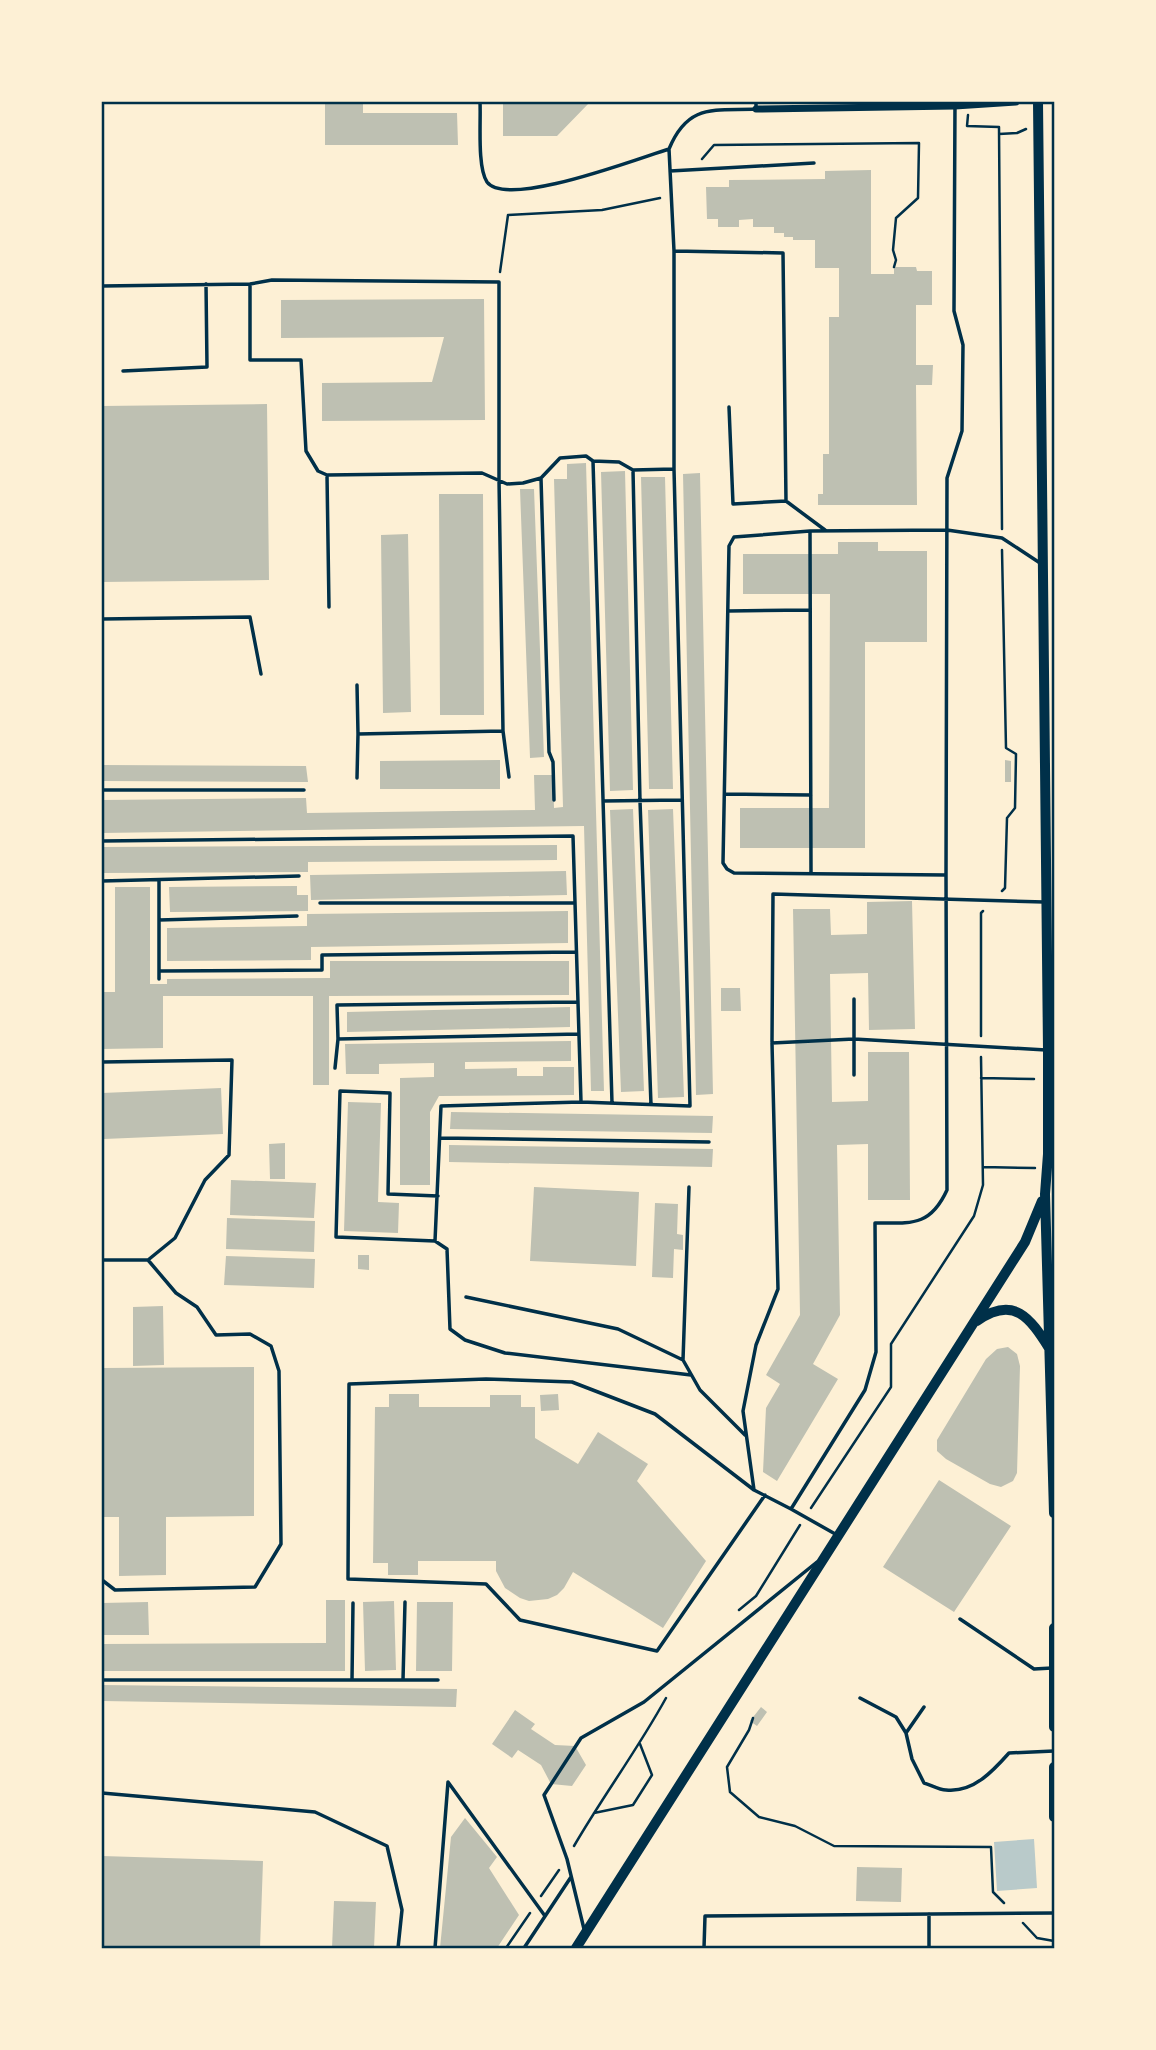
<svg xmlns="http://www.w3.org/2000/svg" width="1156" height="2050" font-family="Montserrat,sans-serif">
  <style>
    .green { fill: #b9caca }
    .building { fill: #bec0b2 }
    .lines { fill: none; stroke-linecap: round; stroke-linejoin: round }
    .path { stroke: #003049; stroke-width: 2.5 }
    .service { stroke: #003049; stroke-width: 3.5 }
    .minor { stroke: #003049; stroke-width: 7 }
    .secondary { stroke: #003049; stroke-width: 10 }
    .neatline { fill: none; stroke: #003049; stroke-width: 2.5 }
  </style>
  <rect width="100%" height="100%" fill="#fdf0d5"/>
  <!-- green -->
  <path class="green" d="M1034 1839 1037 1888 997 1891 994 1842Z"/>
  <!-- building -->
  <path class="building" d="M325 102H363V113H457L458 145H325Z
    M503 102H590L557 136H503Z
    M871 170V274H894V267H916L917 271H932V305H916V365H933L932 385H916L917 505H818V494H823V454H829V317H839V268H815V240H793V237H784V233H774V227H753V219L739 220V227H718V219H707L706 187H729V180L825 179V171Z
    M484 299 485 420 322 421V383L432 382 444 337 281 338V300Z
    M267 404 269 580 102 582V406Z
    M586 463 604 1091H591L584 826 102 833V800L306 798 307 813 535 810 534 775H553L554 808 563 807 554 479H567V464Z
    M625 471 633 790 610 791 601 472Z
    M700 473 713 1094 696 1095 683 474Z
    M641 477H665L673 789H649Z
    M520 489H534L544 757 530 758Z
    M439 494H483L484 715H440Z
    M408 534 411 712 383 713 381 535Z
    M838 542H878V551H927V642H865V848H740V808H829L830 594H743V554H838Z
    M500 760V789H380V761Z
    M1005 760 1011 761V782H1005Z
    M102 765 306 766 308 782 102 781Z
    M633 809 644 1091 621 1092 610 810Z
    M673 809 684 1097 658 1098 648 810Z
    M557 845V860L308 862V872L102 873V847Z
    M566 871 567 895 311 900 310 875Z
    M297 886V895H308V911L170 912 169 887Z
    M115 887H150V984H167V979L330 978V961H569V995L329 996V1085H313V996H163V1048L102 1049V992H115Z
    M912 901 915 1029 869 1030 868 973 830 974 832 1102 868 1101V1052H909L910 1200H868V1144L837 1145 840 1315 813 1364 838 1379 777 1481 763 1472 766 1408 780 1384 766 1375 800 1315 793 909H830L831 935 867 934V902Z
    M568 911V943L311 947V960L167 961V928L307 926V914Z
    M721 988H740L741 1011H721Z
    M570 1007V1027L347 1032V1012Z
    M571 1041V1061L465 1062V1069L517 1068V1076H543V1067H574V1095L439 1096 430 1112V1185H400V1078L434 1077V1063L379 1064V1074H346L345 1044Z
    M221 1088 223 1134 104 1139 102 1093Z
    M348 1102 381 1103 378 1202 399 1203 398 1233 344 1231Z
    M451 1112 713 1116 712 1133 450 1129Z
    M285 1143V1179H270L269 1144Z
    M449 1145 713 1149 712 1167 449 1162Z
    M231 1180 316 1183 314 1218 230 1215Z
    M534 1187 639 1192 636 1266 530 1261Z
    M655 1203 678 1204 677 1234 683 1235V1250L674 1249 673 1278 652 1277Z
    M227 1218 315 1221 314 1252 226 1249Z
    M358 1255H369V1270L358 1269Z
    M226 1256 315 1259 314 1288 224 1285Z
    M163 1306 164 1365 133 1366V1307Z
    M1008 1347 1017 1354 1020 1366 1017 1473 1013 1481 1001 1487 990 1484 946 1459 937 1451V1440L986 1359 997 1349Z
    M254 1367V1516L166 1517V1575L119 1576V1517H102V1368Z
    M389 1394H419V1407H490V1395H521V1407H535V1438L578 1464 598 1432 648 1464 637 1481 706 1561 663 1628 573 1572 564 1588 557 1595 548 1599 529 1601 520 1598 505 1588 496 1571V1561H418V1575H388V1563H373L375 1407H389Z
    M558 1394 559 1410 541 1411 540 1395Z
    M939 1480 1011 1526 954 1612 883 1567Z
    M326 1600H345V1671H102V1644L326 1643Z
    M394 1601 396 1670 365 1671 363 1602Z
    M148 1602 149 1635H102V1603Z
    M417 1602H453L452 1671H416Z
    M102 1685 457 1689 456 1707 102 1701Z
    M761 1707 767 1712 757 1726 750 1721Z
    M515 1710 535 1724 531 1729 555 1745 575 1746 586 1765 572 1786 551 1784 541 1765 518 1750 512 1758 492 1744Z
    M465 1818 497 1857 489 1868 519 1915 497 1948H440L451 1837Z
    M102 1856 263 1861 260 1948H102Z
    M857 1867 902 1868 901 1902 856 1901Z
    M334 1901 376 1902 374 1948H332Z"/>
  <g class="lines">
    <!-- path -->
    <path class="path" d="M968 115 967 126 999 127 1002 529
      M999 134 1017 133 1026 129
      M702 159 714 145 919 143 918 198 896 218 893 250 896 260 894 267
      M500 272 508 215 602 210 660 198
      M1002 891 1005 888 1007 818 1015 808 1016 754 1006 748 1002 550
      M981 1036V913L983 911
      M981 1078 1034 1079
      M983 1167 1035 1168
      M811 1508 891 1387V1344L974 1216 983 1185 981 1057
      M739 1610 756 1596 800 1525
      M753 1718 749 1730 727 1767 730 1792 759 1817 795 1826 834 1846 991 1847 993 1892 1004 1903
      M594 1813 633 1805 652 1775 640 1744
      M574 1846C603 1796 638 1749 666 1698
      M541 1896 559 1870
      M1023 1923 1037 1938 1054 1941
      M506 1948 530 1913"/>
    <!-- service -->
    <path class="service" d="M480 102C481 121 477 167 487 182 507 209 639 158 669 149 688 103 714 111 756 109V102
      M669 149 674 251 783 253 786 501
      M670 171 814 163
      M250 284V360H301L306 451 318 471 327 475 482 473 507 484 523 483 541 478 560 458 586 456 593 461 619 462 633 470 674 469
      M102 286 250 284 272 280 499 282V480L503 731 358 734 357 685
      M123 371 207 367 206 284
      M729 407 733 504 786 501 825 530
      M593 461 612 1103
      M633 470 640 801 651 1105
      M327 475 329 607
      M541 478 549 752 553 762 554 800
      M810 531 811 873
      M728 611 810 610
      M102 619 250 617 261 674
      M503 731 509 777
      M357 778 358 734
      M102 790H304
      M725 794 811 795
      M603 801 681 800
      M102 841 573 836 581 1102
      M946 875 947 478 962 431 963 345 954 311 955 102
      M102 881 299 876
      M159 881V979
      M320 903H575
      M159 920 297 916
      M159 971 322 970V955L576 952
      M854 999V1039L1046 1050
      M338 1039 579 1034
      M772 1042 773 894 1044 902
      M102 1062 232 1060 229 1155 205 1180 175 1238 148 1260H102
      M335 1068 338 1039 337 1005 578 1002
      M440 1138 709 1142
      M438 1196 388 1194 390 1093 340 1091 336 1237 435 1241 447 1249 450 1329 465 1340 505 1353 691 1375
      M435 1241 441 1106 581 1102 690 1106 674 469V251
      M466 1297 618 1329 683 1360 700 1390 745 1435
      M683 1360 689 1187
      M754 1490 743 1411 756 1345 778 1289 772 1043 854 1039V1075
      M765 1495 657 1651 520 1620 486 1584 348 1579 349 1384 486 1379 572 1382 655 1414 754 1490 791 1509
      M837 1535 791 1509 865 1390 876 1352 875 1223C911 1223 930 1227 947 1190L946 875 734 873 727 869 723 863 729 546 734 537 810 531 947 530 1002 538 1040 563
      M102 1580 115 1590 255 1587 281 1544 279 1371 271 1346 250 1334 216 1335 197 1307 176 1293 148 1260
      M960 1619 1034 1669 1052 1668
      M102 1680H438
      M352 1680 353 1603
      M403 1680 405 1602
      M860 1698 896 1717 906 1733 912 1759 924 1783C931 1785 939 1790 946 1790 973 1793 993 1771 1009 1753L1054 1751
      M906 1733 924 1707
      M102 1793 315 1812 387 1846 402 1910 398 1948
      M584 1929 567 1859 544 1795 581 1738 644 1702 817 1562
      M435 1948 448 1782 545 1916
      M524 1948 571 1877
      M704 1948 705 1916 1054 1913
      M929 1948V1914"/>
    <!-- minor -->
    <path class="minor" d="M756 109 955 106 1016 102"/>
    <!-- secondary -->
    <path class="secondary" d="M1038 102 1048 1050V1154L1045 1194 1054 1513
      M977 1321C1014 1295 1030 1318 1049 1348
      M1054 1628V1727
      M1054 1767V1817
      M576 1948 1025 1242 1042 1201"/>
  </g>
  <!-- border -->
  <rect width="1156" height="2050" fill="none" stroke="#fdf0d5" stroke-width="206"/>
  <rect x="103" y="103" width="950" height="1844" class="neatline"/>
</svg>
